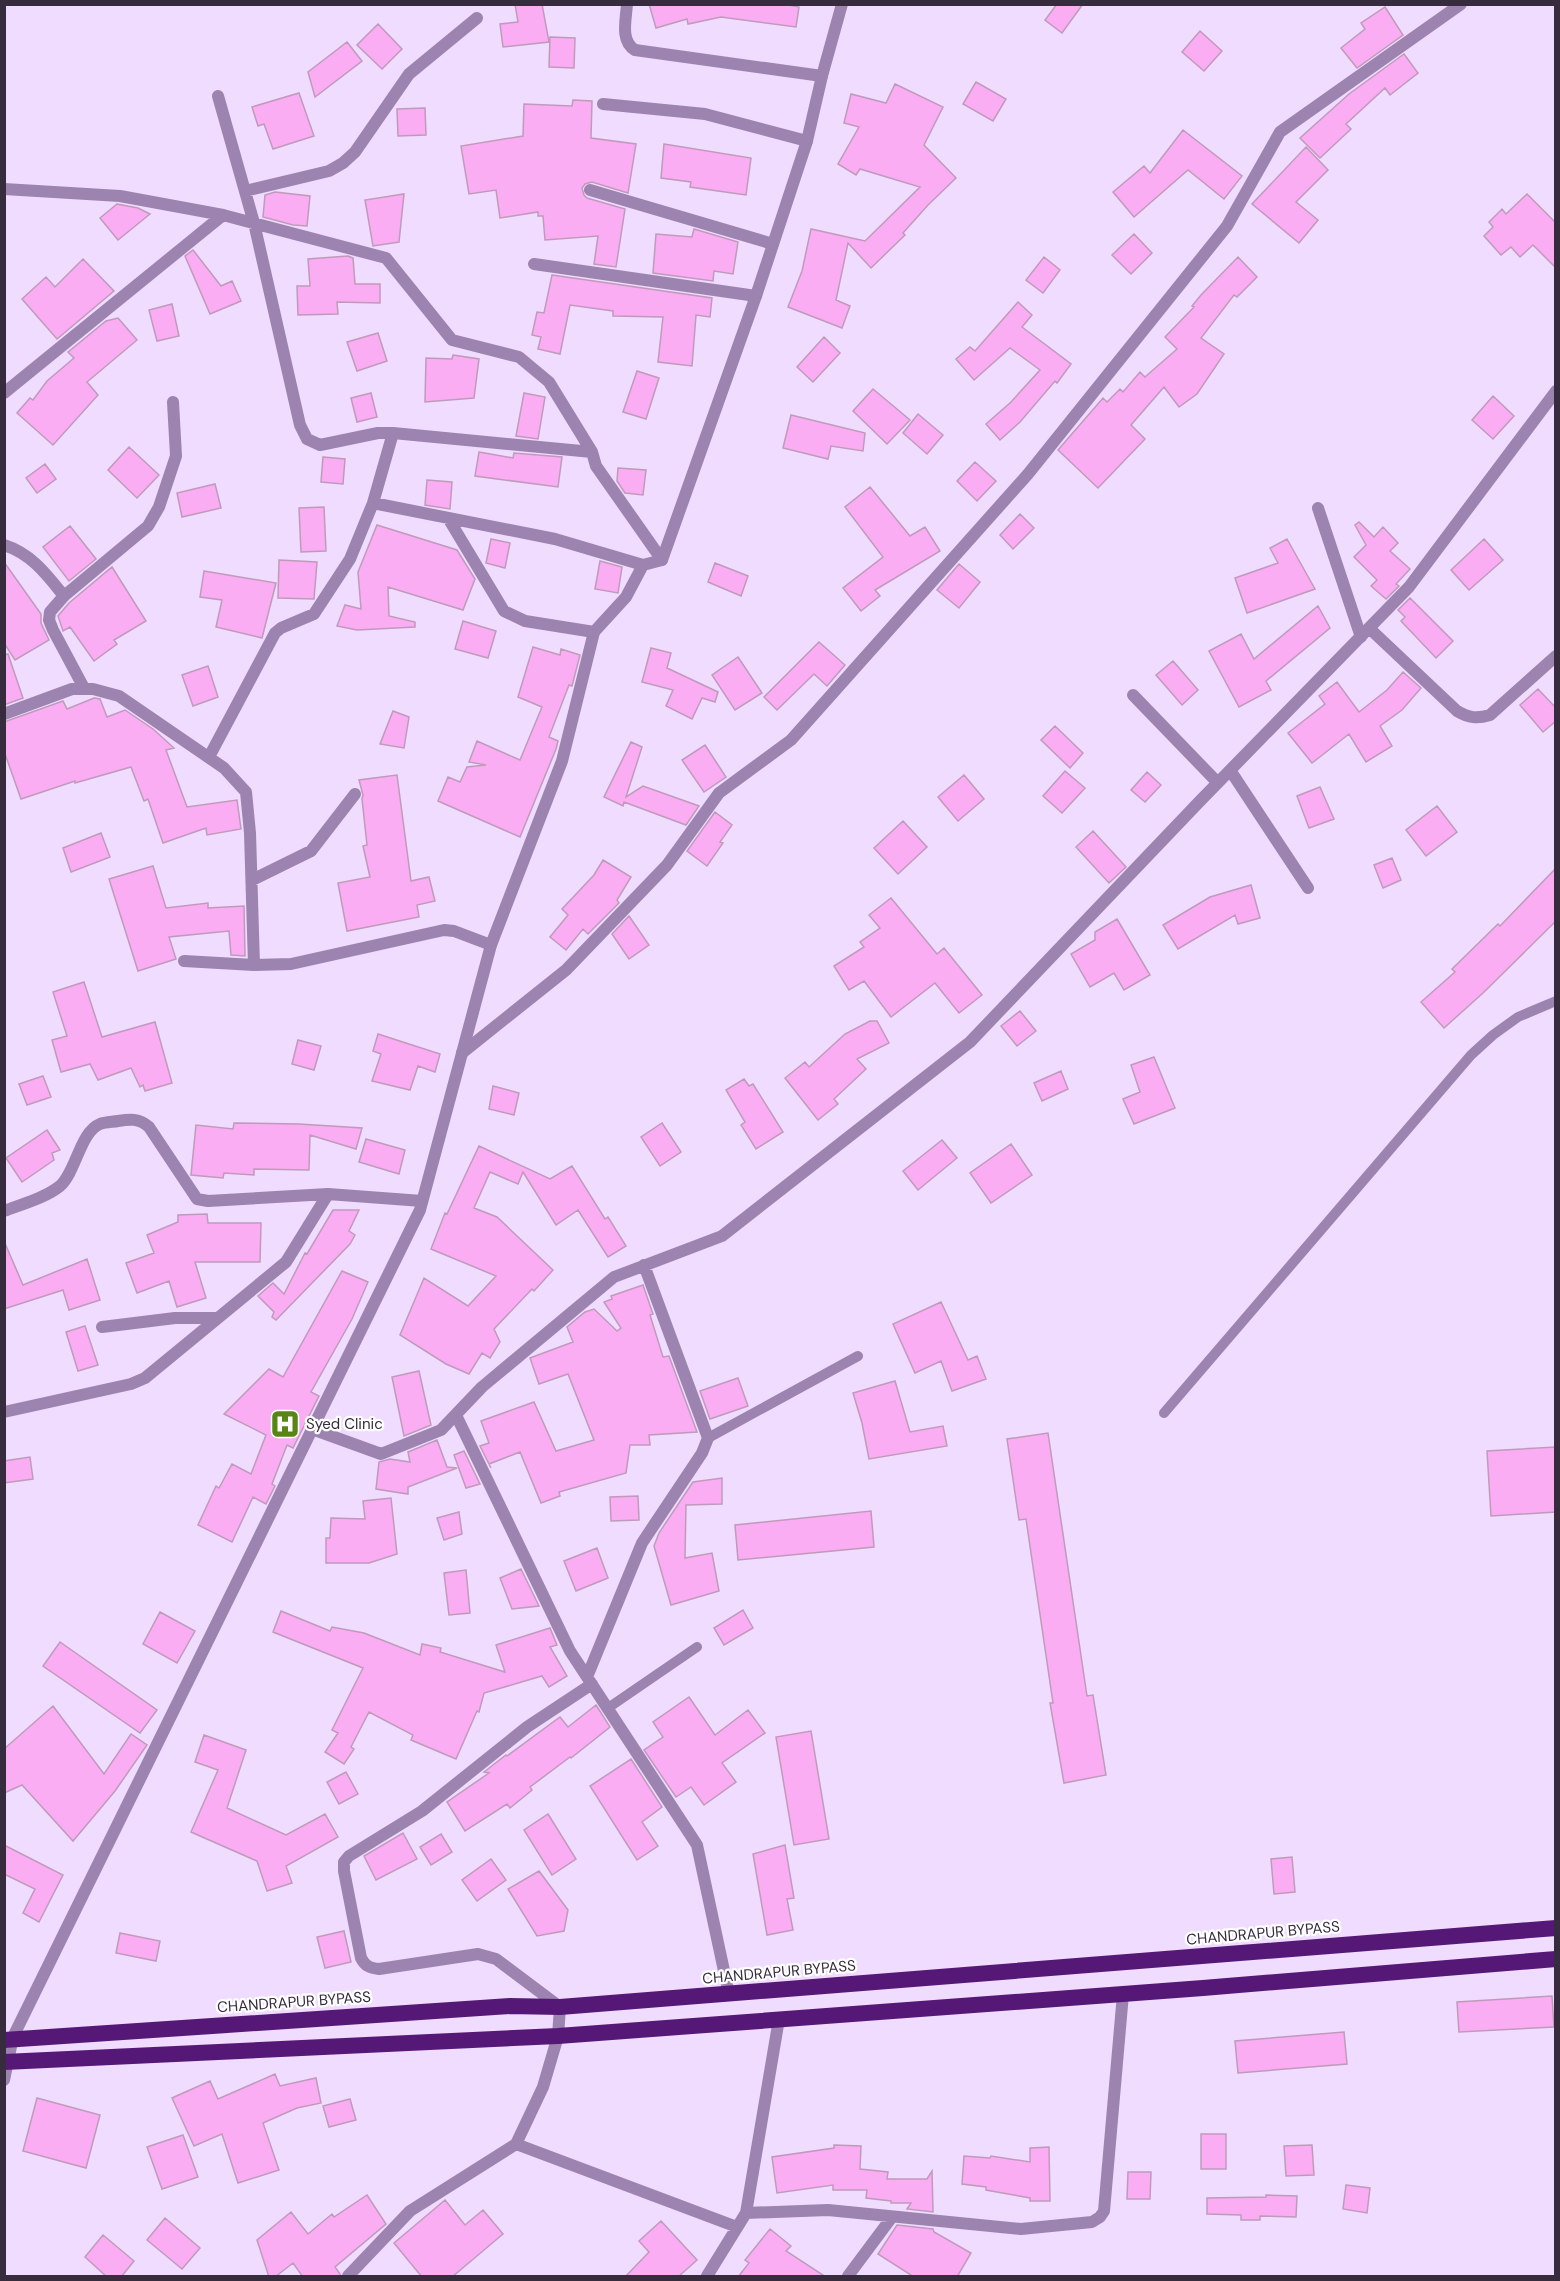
<svg xmlns="http://www.w3.org/2000/svg" width="1560" height="2281" font-family="'DM Sans',sans-serif">
  <style>
    .building { fill: #fbadf3; stroke: #c09abb; stroke-width: 1.5 }
    .lines { fill: none; stroke-linecap: round; stroke-linejoin: round }
    .service { stroke: #9d83b0; stroke-width: 10 }
    .minor { stroke: #9d83b0; stroke-width: 12 }
    .tertiary { stroke: #9d83b0; stroke-width: 12 }
    .trunk { stroke: #561876; stroke-width: 16 }
    .labels { text-anchor: middle; dominant-baseline: central; stroke-width: 4.5; stroke-linejoin: round; paint-order: stroke }
    .poi-label { font-size: 15px; fill: #362c3d; stroke: #fff; text-anchor: start }
    .street-label { font-size: 15px; fill: #362c3d; stroke: #fff }
  </style>
  <rect width="100%" height="100%" fill="#efdcfe"/>
  <!-- building -->
  <path class="building" d="M515 4H542L549 42 503 47 500 24 518 22Z
    M649 4H783L799 7 796 27 721 17 688 24 687 19 656 28Z
    M1057 4H1083L1062 33 1045 20Z
    M1385 7 1403 35 1357 68 1341 48 1365 29 1361 23Z
    M378 24 402 49 382 69 357 45Z
    M1200 31 1222 51 1204 71 1182 52Z
    M550 37 575 38 574 68 549 67Z
    M347 42 362 61 315 97 308 72Z
    M1404 54 1418 73 1390 95 1385 88 1346 124 1351 129 1320 158 1300 138 1349 94Z
    M976 82 1006 99 993 121 963 104Z
    M895 84 943 107 924 145 956 178 928 205 903 233 905 235 871 268 848 243 836 300 850 306 842 328 788 307 802 271 811 229 865 241 920 187 860 169 856 175 838 164 859 127 844 123 851 94 886 103Z
    M299 93 314 136 273 149 264 124 258 126 252 107Z
    M573 100 592 101 591 138 636 144 628 193 592 182 585 184 582 188 584 195 587 198 625 209 616 267 594 264 598 236 545 240 543 216H538V212L500 218 496 190 469 194 461 146 523 136 524 104 572 106Z
    M425 108 426 135 398 136 397 109Z
    M1183 130 1242 176 1224 199 1188 170 1134 217 1113 192 1144 166 1150 173Z
    M664 144 751 158 746 195 690 187 691 182 661 178Z
    M1306 147 1328 170 1296 202 1318 220 1299 243 1252 204Z
    M275 192 310 196 307 226 293 225 263 217 265 195Z
    M404 194 399 242 373 246 365 200Z
    M1527 194 1556 223V268L1533 245 1520 257 1511 247 1501 255 1484 236 1493 227 1489 222 1502 209 1506 214Z
    M117 204 138 208 150 214 118 240 100 218Z
    M694 229 738 242 733 274 714 271 713 281 653 273 656 234 692 237Z
    M1134 234 1152 253 1131 274 1112 255Z
    M193 250 221 286 232 281 241 301 210 314 185 256Z
    M348 256 353 258 355 284H380V303L337 302 338 314 298 315 297 286H310L308 259Z
    M1044 257 1060 270 1043 293 1026 280Z
    M1238 257 1257 277 1237 297 1234 295 1201 338 1224 354 1197 394 1179 407 1164 387 1131 425 1145 439 1098 488 1058 450 1103 398 1107 402 1120 389 1123 392 1140 372 1145 377 1177 349 1165 337 1194 307 1192 306 1201 295Z
    M83 259 114 291 57 339 22 299 46 277 55 287Z
    M552 275 712 298 710 317 696 315 692 366 658 362 663 317 613 316V311L570 305 560 354 538 349 541 337 532 335 537 312 544 313Z
    M1018 302 1032 315 1022 327 1071 364 1057 383 1055 381 1020 422 1000 440 986 424 1011 402 1040 370 1010 348 974 380 956 359 970 347 975 351Z
    M172 304 179 336 157 341 149 310Z
    M118 318 137 340 87 382 98 395 53 445 17 413 30 398 33 400 47 381 74 358 68 352 106 321Z
    M378 333 387 361 357 371 347 342Z
    M824 337 840 353 813 382 797 367Z
    M453 355 479 359 474 398 425 402 426 358 452 359Z
    M637 371 659 378 646 419 623 412Z
    M873 389 910 420 887 444 853 411Z
    M371 393 377 417 357 422 351 398Z
    M524 393 545 397 538 439 516 436Z
    M1493 396 1514 416 1493 439 1472 420Z
    M918 414 943 435 927 454 903 433Z
    M791 415 865 433 863 451 831 446 828 459 783 448Z
    M129 447 159 475 137 498 108 470Z
    M479 452 513 458 514 453 562 457 558 487 475 476Z
    M323 457 345 459 343 484 321 482Z
    M975 462 996 481 977 501 957 481Z
    M45 464 56 479 37 493 26 478Z
    M618 468 646 470 643 495 625 493 617 481Z
    M427 480 452 482 450 509 425 505Z
    M215 484 221 508 182 517 177 493Z
    M870 487 910 536 925 527 940 551 875 590 880 596 861 611 843 588 883 557 845 507Z
    M324 507 326 551 301 552 299 508Z
    M1020 514 1034 528 1013 549 1000 535Z
    M1359 522 1374 537 1383 527 1398 543 1390 551 1410 569 1396 584 1399 586 1386 599 1371 586 1377 580 1354 557 1366 545 1355 525Z
    M377 525 457 550 475 579 463 610 388 587 389 616 415 622V627L357 630 337 626 345 605 361 609 358 572Z
    M70 526 96 559 69 581 43 547Z
    M491 539 510 543 505 568 486 563Z
    M1287 539 1315 589 1247 613 1235 578 1278 563 1270 548Z
    M1484 539 1503 560 1469 590 1451 570Z
    M279 560 317 562 314 599 278 598Z
    M600 561 622 567 618 593 595 589Z
    M4 562 41 614V623L49 640 15 660 4 643Z
    M715 563 748 576 741 596 708 582Z
    M959 564 980 582 959 608 937 590Z
    M112 567 146 621 114 640 117 644 94 661 70 627 63 631 58 616 69 603Z
    M204 571 276 583 262 638 216 627 222 600 200 597Z
    M1410 598 1453 641 1436 658 1401 621 1405 617 1398 610Z
    M1318 606 1330 628 1266 681 1271 690 1239 707 1209 651 1241 634 1254 659Z
    M463 621 496 631 488 658 455 649Z
    M819 642 845 665 827 686 814 674 777 710 764 697Z
    M533 647 560 655 561 649 580 655 572 686 569 685 549 737 558 741 556 749 520 837 438 801 448 777 460 782 467 767 486 765 469 762 477 741 520 760 542 707 518 697Z
    M651 648 671 653 667 668 718 692 715 702 702 698 692 719 666 706 673 690 642 682Z
    M8 654 23 698 4 705V655Z
    M738 657 762 693 735 710 712 675Z
    M1173 661 1198 690 1182 705 1156 675Z
    M208 666 218 697 193 706 182 675Z
    M1403 672 1421 688 1402 710 1380 726 1392 746 1366 762 1349 734 1312 763 1288 733 1325 704 1319 696 1337 682 1359 712 1387 690Z
    M1538 689 1556 708V721L1543 732 1520 705Z
    M94 698 100 699 107 717 125 710 153 729 174 748 166 750 187 807 237 800 241 829 207 835 206 828 163 843 148 799 144 801 131 767 75 783V781L21 799 4 751V722L63 701 67 709Z
    M393 711 409 717 404 748 380 744Z
    M1055 726 1083 753 1070 768 1041 740Z
    M631 742 642 747 626 797 643 786 699 806 686 825 624 802 623 806 604 797Z
    M705 745 726 777 704 792 682 760Z
    M1065 771 1085 788 1062 813 1043 796Z
    M1147 772 1161 785 1145 802 1131 790Z
    M397 775 411 881 429 877 435 901 417 905 419 917 347 931 338 883 370 877 363 846 367 845 362 799 363 795 359 780Z
    M964 775 984 799 958 821 938 797Z
    M1320 787 1334 819 1309 828 1297 796Z
    M1437 806 1457 832 1426 856 1406 830Z
    M715 812 732 825 720 842 723 843 707 866 687 851Z
    M903 821 927 847 898 874 874 848Z
    M1093 831 1126 867 1109 883 1076 847Z
    M101 833 110 857 71 872 63 848Z
    M1392 858 1401 880 1383 888 1374 865Z
    M603 860 631 877 617 900 619 903 588 934 583 929 566 950 550 937 568 915 562 909 594 875Z
    M153 866 166 908 208 903V908L244 906 245 956 231 955 229 931 169 937 176 959 138 971 109 879Z
    M1556 868V921L1483 993 1444 1028 1421 1002 1455 972 1452 969 1498 924 1500 926Z
    M1251 885 1260 918 1238 924 1235 915 1178 949 1163 925 1210 897Z
    M891 898 937 954 944 948 982 995 959 1013 935 983 891 1017 864 981 849 990 834 966 864 947 860 942 880 928 869 915Z
    M629 916 649 945 629 959 612 934Z
    M1117 919 1150 975 1124 990 1114 973 1090 987 1071 954 1095 940V932Z
    M84 982 102 1037 155 1022 172 1083 145 1091 143 1085 140 1087 131 1068 98 1080 90 1064 61 1072 52 1040 67 1036 53 992Z
    M1020 1011 1036 1031 1017 1046 1001 1026Z
    M870 1021H877L889 1043 857 1059 866 1069 834 1099 838 1104 818 1120 785 1078 805 1062 809 1067 845 1034Z
    M378 1034 440 1054 435 1072 418 1066 410 1090 372 1081 381 1054 373 1051Z
    M298 1040 321 1046 314 1070 292 1064Z
    M1154 1057 1175 1108 1134 1124 1123 1099 1140 1092 1131 1065Z
    M1061 1071 1068 1089 1042 1101 1034 1083Z
    M43 1076 51 1097 27 1105 19 1084Z
    M744 1079 749 1086 753 1084 783 1132 756 1149 741 1125 745 1122 726 1090Z
    M493 1086 519 1093 514 1115 489 1109Z
    M234 1123 299 1124 362 1128 356 1149 310 1135 309 1170 254 1169V1175L224 1173 223 1178 191 1175 196 1125 233 1129Z
    M662 1123 681 1152 660 1166 641 1137Z
    M47 1130 60 1150 52 1153 54 1160 22 1182 6 1158Z
    M366 1139 405 1150 399 1174 359 1162Z
    M942 1140 957 1158 918 1190 903 1171Z
    M1011 1144 1032 1175 991 1203 970 1173Z
    M479 1146 550 1179 572 1166 605 1219 608 1217 626 1246 608 1257 578 1210 556 1225 523 1172 518 1184 490 1172 474 1208 497 1217 553 1270 534 1291 532 1289 494 1329 500 1342 490 1358 482 1353 469 1374 446 1364 400 1335 424 1278 468 1306 496 1276 431 1249 445 1213 447 1214Z
    M333 1210H359L349 1231 355 1235 350 1244 276 1320 272 1317 274 1312 258 1296 273 1283 284 1294 305 1253 307 1254Z
    M207 1214 208 1223H261L260 1262H195L206 1298 177 1307 169 1281 137 1293 126 1263 154 1253 147 1235 178 1222V1215Z
    M4 1241 23 1285 87 1259 100 1300 69 1310 63 1290 4 1309Z
    M342 1271 368 1282 352 1319 311 1392 319 1396 293 1448 287 1445 272 1484 275 1486 266 1504 253 1497 232 1542 198 1525 216 1486 219 1488 232 1464 251 1474 266 1435 224 1414 269 1369 283 1377Z
    M643 1285 653 1314 650 1315 663 1357 669 1356 697 1432 649 1435 650 1445H630L626 1473 559 1492 560 1496 541 1503 520 1452 489 1464 491 1468 480 1446 489 1443 481 1421 534 1402 556 1451 594 1440 568 1374 539 1384 530 1358 573 1342 567 1327 585 1312 594 1309 617 1331 621 1328 604 1302 612 1299 611 1296Z
    M941 1302 968 1360 977 1356 986 1379 952 1391 941 1361 915 1373 893 1324Z
    M85 1326 98 1365 78 1371 66 1332Z
    M419 1371 431 1425 404 1436 392 1377Z
    M738 1378 748 1406 710 1419 700 1391Z
    M895 1381 910 1432 943 1426 947 1446 869 1459 862 1423 853 1393Z
    M1048 1433 1087 1696 1093 1695 1106 1775 1064 1783 1050 1703H1053L1026 1519 1019 1520 1007 1439Z
    M437 1440 447 1467 457 1468 408 1487V1494L376 1489 379 1462 390 1459 410 1462 408 1452Z
    M1556 1447V1512L1491 1516 1487 1451Z
    M464 1451 480 1484 466 1488 454 1455Z
    M30 1457 33 1479 4 1483V1461Z
    M722 1478V1504L686 1505 685 1558 712 1553 719 1591 671 1605 654 1546 659 1533 693 1482Z
    M638 1496 639 1520 611 1521 610 1497Z
    M391 1498 397 1554 369 1563H326V1538H330L331 1518 365 1519 363 1501Z
    M871 1511 874 1547 738 1560 735 1525Z
    M459 1512 462 1534 444 1540 437 1518Z
    M597 1548 608 1578 576 1591 564 1561Z
    M521 1569 539 1606 512 1609 500 1578Z
    M466 1570 470 1613 449 1615 444 1573Z
    M743 1610 753 1628 724 1645 714 1628Z
    M281 1611 330 1631 332 1627 364 1633 420 1655 422 1644 441 1648 440 1652 505 1672 496 1645 550 1628 557 1645 550 1647 567 1676 549 1687 542 1676 484 1693 479 1712 477 1711 456 1759 411 1740 413 1735 369 1712 351 1747 354 1749 344 1764 325 1752 338 1733 332 1730 363 1668 273 1632Z
    M160 1612 195 1631 177 1663 143 1644Z
    M60 1642 157 1710 140 1733 43 1666Z
    M689 1697 715 1735 748 1710 765 1733 722 1763 736 1782 704 1805 691 1787 676 1797 644 1750 663 1737 653 1722Z
    M596 1705 610 1727 571 1758 570 1757 530 1787 532 1790 510 1808 507 1804 465 1831 447 1802 489 1773 484 1772 506 1755 507 1756 560 1717 568 1727Z
    M53 1706 104 1774 131 1734 147 1745 115 1791 73 1841 22 1785 4 1793V1749Z
    M811 1731 829 1839 794 1845 776 1737Z
    M204 1735 246 1750 227 1808 286 1835 325 1814 338 1837 286 1866 292 1883 267 1891 257 1861 191 1832 218 1770 195 1762Z
    M631 1759 662 1807 642 1822 658 1846 637 1860 590 1786Z
    M346 1772 358 1794 339 1804 327 1782Z
    M548 1814 576 1859 552 1875 524 1830Z
    M403 1833 417 1859 376 1880 364 1856Z
    M441 1834 452 1852 431 1865 420 1847Z
    M4 1845 63 1875 39 1922 23 1913 35 1889 4 1874Z
    M785 1845 794 1898 787 1899 793 1930 767 1935 753 1854Z
    M1292 1857 1295 1892 1274 1894 1271 1859Z
    M491 1859 506 1880 477 1901 462 1880Z
    M539 1871 568 1910 564 1931 537 1936 508 1889Z
    M344 1931 351 1962 325 1968 317 1937Z
    M120 1933 160 1941 156 1961 116 1953Z
    M1552 1996 1554 2027 1459 2032 1457 2002Z
    M1344 2032 1347 2064 1238 2073 1235 2041Z
    M275 2074 280 2086 316 2078 321 2103 297 2108 263 2123 279 2170 238 2183 222 2134 194 2146 172 2098 210 2081 218 2099Z
    M37 2098 100 2115 86 2168 23 2151Z
    M350 2099 356 2120 329 2127 323 2106Z
    M1201 2134H1226V2169H1201Z
    M183 2135 198 2177 162 2189 147 2147Z
    M834 2145 861 2146 860 2169 888 2172 887 2179H927L932 2171 933 2212 907 2209 911 2203H891V2201L866 2198 867 2190H833V2185L777 2193 772 2157 834 2148Z
    M1312 2145 1314 2175 1286 2176 1284 2146Z
    M1049 2147 1050 2201H1030V2198L986 2190V2187L962 2184 964 2156 990 2158 991 2156 1030 2162V2148Z
    M1128 2172H1151L1150 2199H1127Z
    M1346 2185 1370 2188 1367 2213 1343 2209Z
    M367 2195 386 2224 335 2267 340 2274V2277H303L293 2263 275 2277H269L257 2240 291 2212 308 2234 332 2214 334 2217Z
    M1266 2195 1297 2196 1296 2217 1260 2216V2220H1241V2215L1207 2214V2198L1266 2197Z
    M445 2200 465 2225 483 2210 503 2234 452 2277H422L394 2243Z
    M165 2218 200 2248 182 2269 147 2240Z
    M661 2221 697 2260 678 2277H625L649 2252 639 2241Z
    M897 2225 933 2229 934 2232 971 2253 957 2277H914L878 2254Z
    M770 2229 791 2246 786 2251 826 2277H738L749 2263 745 2260Z
    M103 2235 134 2261 121 2277H107L85 2257Z"/>
  <g class="lines">
    <!-- service -->
    <path class="service" d="M1164 1413 1471 1055 1493 1035 1518 1017 1556 1001
      M708 1438 858 1356
      M608 1708 697 1647"/>
    <!-- minor -->
    <path class="minor" d="M627 4C626 20 620 41 635 50L822 76
      M218 96 254 223 300 425 307 439 320 445 378 433H393L592 452
      M603 104 705 114 807 141
      M4 189 120 196 223 215
      M590 190 773 244
      M245 191 329 171 343 163 355 152 409 74 477 18
      M534 264 756 296
      M4 393 223 215 386 258 452 340 519 357 549 382 592 452 596 466 662 560
      M373 503 555 539 643 565
      M1318 508 1361 637
      M448 518 504 611 525 621 594 632
      M4 545C32 554 47 575 64 596
      M1369 628 1457 711C1469 718 1477 719 1490 715L1556 656
      M84 688 53 630 49 620 50 612 64 596 148 526 159 507 176 456 173 402
      M1133 695 1218 783
      M4 714 72 689H93L119 696 224 768 246 792 250 833 254 965
      M209 757 275 633 281 628 314 614 350 559 373 503 393 433
      M1230 770 1308 888
      M252 880 311 851 355 794
      M184 961 254 965 291 964 444 930 454 931 491 945
      M462 1053 566 970 667 865 719 793 791 740 1028 474 1227 226 1280 132 1461 4
      M4 1211C22 1204 45 1198 60 1186 76 1172 80 1132 100 1124 105 1122 112 1122 118 1121 130 1119 139 1118 149 1127L197 1199 208 1201 328 1194 422 1201
      M102 1327 175 1318H218
      M4 1412 131 1384 145 1378 286 1262 328 1194
      M456 1415 570 1651 697 1845 729 1994
      M312 1429 381 1454 441 1430 482 1387 614 1277 722 1236 970 1042 1199 802 1409 587 1556 391
      M587 1677 642 1543 702 1453 708 1438 644 1265
      M516 2144 737 2227
      M746 2213 828 2210 1021 2229 1092 2222 1100 2217 1104 2211 1123 1994
      M348 2276 410 2211 516 2144 543 2087 558 2036 560 2007 496 1959 478 1954 379 1969C370 1968 365 1966 361 1958L344 1871V1862L349 1856 422 1811 527 1727 592 1684
      M707 2276 746 2213 779 2019
      M848 2276 892 2217"/>
    <!-- tertiary -->
    <path class="tertiary" d="M4 2080 13 2037 420 1210 491 945 562 761 594 632 626 597 643 565 662 560 756 296 807 141 822 76 842 4"/>
    <!-- trunk -->
    <path class="trunk" d="M4 2040 510 2006 560 2007 1556 1928
      M4 2062 558 2036 1203 1988 1556 1959"/>
  </g>
  <!-- icons -->
  <defs>
    <g id="hospital-square" transform="scale(1.5)"><rect x="-9" y="-9" width="18" height="18" rx="4" fill="#588514" stroke="#fff"/><path d="M-5-5h3v3.5h4V-5h3V5h-3V1.5h-4V5h-3Z" fill="#fff"/></g>
  </defs>
  <g fill-rule="evenodd">
    <use href="#hospital-square" x="285" y="1424"/>
  </g>
  <g class="labels">
    <!-- poi labels -->
    <g class="poi-label">
      <text x="306" y="1424">Syed Clinic</text>
    </g>
    <!-- street labels -->
    <g class="street-label">
      <text transform="translate(1263 1933) rotate(-5)">CHANDRAPUR BYPASS</text>
      <text transform="translate(779 1972) rotate(-5)">CHANDRAPUR BYPASS</text>
      <text transform="translate(294 2002) rotate(-4)">CHANDRAPUR BYPASS</text>
    </g>
  </g>
  <!-- border -->
  <rect width="1560" height="2281" fill="none" stroke="#362c3d" stroke-width="12"/>
</svg>
